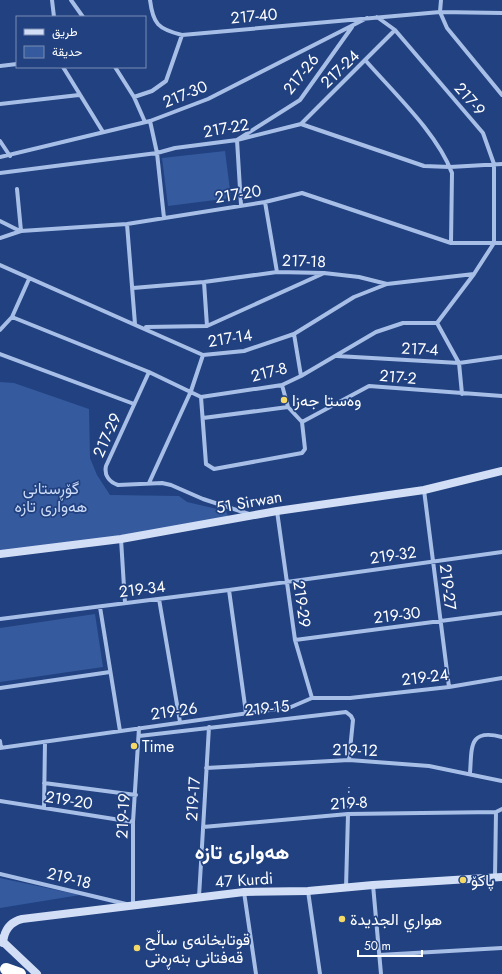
<svg xmlns="http://www.w3.org/2000/svg" width="502" height="974" font-family="Jost,Vazirmatn,sans-serif">
  <style>
    .green { fill: #355a9e }
    .lines { fill: none; stroke-linecap: round; stroke-linejoin: round }
    .path { stroke: #a7bee7; stroke-width: 1.5; stroke-dasharray: 2 3; stroke-linecap: butt }
    .street { stroke: #a7bee7; stroke-width: 4 }
    .secondary { stroke: #d1def6; stroke-width: 8 }
    .highway { stroke: #fff; stroke-width: 12 }
    .poi-dot { fill: #f4d969; stroke: #214180; stroke-width: 1.5 }
    .labels { text-anchor: middle; dominant-baseline: central; stroke-width: 3.5; stroke-linejoin: round; paint-order: stroke }
    .street-label { font-size: 16px; fill: #fff; stroke: #214180 }
    .poi-label { font-size: 16px; fill: #fff; stroke: #214180; text-anchor: start }
    .park-label { font-size: 16px; fill: #cbdaf6; stroke: #214180 }
    .district-label { font-size: 20px; font-weight: bold; fill: #fff; stroke: #214180 }
  </style>
  <rect width="100%" height="100%" fill="#214180"/>
  <!-- green -->
  <path class="green" d="M225 151 231 198 168 206 162 158Z
    M0 382 14 383 89 409 90 458 97 475 110 495 179 496 187 502 226 511 229 518 0 555Z
    M95 614 103 667 0 682V628Z
    M0 878 80 895 0 908Z"/>
  <g class="lines">
    <!-- path -->
    <path class="path" d="M348 808 349 787"/>
    <!-- street -->
    <path class="street" d="M52 0 54 17
      M71 0 83 17
      M150 0C153 24 158 29 182 35L440 12 502 13
      M441 0 440 12 447 28 502 95
      M366 61C394 93 437 133 452 173L451 243
      M0 66 17 64
      M63 67 103 132
      M115 67 134 97 145 122
      M134 97 152 91 166 81 182 35
      M0 104 79 95
      M150 121 157 153 164 218
      M301 124 395 30
      M0 141 10 156
      M0 157 150 121 208 99 367 18
      M0 173 157 153 175 148 237 140 301 124 424 166 450 167 502 164
      M17 189 21 231
      M265 202 277 272
      M241 205 237 140 300 100 352 27
      M0 221 20 231
      M127 224 135 324
      M0 238 21 231 127 224 265 202 302 193 451 243H502
      M0 265 203 355 244 351 294 334 354 297 387 284
      M204 282 207 326
      M133 288 204 282 277 272 324 273 359 277 387 284 474 274
      M12 317 149 372 201 397 282 385 301 376 376 332 403 323H437L474 274 494 243V164L483 133 395 30 377 17
      M437 323 459 363 462 394
      M146 327 207 326 322 274
      M0 330 12 317 29 279
      M294 334 301 376
      M0 354 134 404
      M337 356 459 363 502 357
      M149 372 106 466C104 475 109 482 118 485L162 483 171 485 203 499 249 514
      M201 397 206 464 214 469 302 453 305 449 302 422 288 407 282 385
      M203 418 288 407
      M302 422 369 386 502 396
      M149 483 191 391 203 355
      M424 490 449 687
      M277 511 295 640 312 698
      M121 539 125 603
      M229 590 246 713
      M159 599 180 722
      M100 607 120 731
      M0 619 229 590 502 552
      M295 640 502 613
      M0 688 110 672
      M139 736 346 712 351 716 353 720 349 760
      M0 741 1 748
      M0 748 291 707 312 698H350L449 687 502 678
      M206 768 349 760 429 766 502 781
      M470 773C472 748 468 728 502 737
      M44 783 136 795
      M0 801 133 822
      M44 808 45 742
      M203 827 348 814 496 812
      M0 874 126 904
      M495 877 496 812 502 809
      M373 885 381 974
      M346 888 348 814
      M308 891 320 974
      M244 892 256 974
      M199 897 209 727
      M133 905V822L139 728
      M379 955 502 948"/>
    <!-- secondary -->
    <path class="secondary" d="M0 554 121 539 277 511 424 490 502 471
      M0 939 37 974
      M3 943C4 930 10 922 22 919L244 892 308 891 373 885 502 877"/>
    <!-- highway -->
    <path class="highway" d="M6 969 20 974"/>
  </g>
  <!-- markers -->
  <g class="poi-dot">
    <circle cx="284" cy="400" r="4"/>
    <circle cx="134" cy="746" r="4"/>
    <circle cx="463" cy="880" r="4"/>
    <circle cx="342" cy="919" r="4"/>
    <circle cx="137" cy="948" r="4"/>
  </g>
  <g class="labels">
    <!-- street labels -->
    <g class="street-label">
      <text transform="translate(254 16) rotate(-5)">217-40</text>
      <text transform="translate(340 69) rotate(-44)">217-24</text>
      <text transform="translate(301 74) rotate(-51)">217-26</text>
      <text transform="translate(185 94) rotate(-22)">217-30</text>
      <text transform="translate(470 99) rotate(49)">217-9</text>
      <text transform="translate(226 128) rotate(-10)">217-22</text>
      <text transform="translate(238 194) rotate(-9)">217-20</text>
      <text transform="translate(304 261) rotate(2)">217-18</text>
      <text transform="translate(230 338) rotate(-9)">217-14</text>
      <text transform="translate(420 349) rotate(3)">217-4</text>
      <text transform="translate(269 372) rotate(-14)">217-8</text>
      <text transform="translate(398 377) rotate(5)">217-2</text>
      <text transform="translate(107 435) rotate(-66)">217-29</text>
      <text transform="translate(249 502) rotate(-10)">51 Sirwan</text>
      <text transform="translate(393 555) rotate(-8)">219-32</text>
      <text transform="translate(448 587) rotate(83)">219-27</text>
      <text transform="translate(142 589) rotate(-7)">219-34</text>
      <text transform="translate(302 604) rotate(82)">219-29</text>
      <text transform="translate(397 615) rotate(-7)">219-30</text>
      <text transform="translate(425 677) rotate(-7)">219-24</text>
      <text transform="translate(267 708) rotate(-6)">219-15</text>
      <text transform="translate(174 711) rotate(-8)">219-26</text>
      <text transform="translate(355 750) rotate(1)">219-12</text>
      <text transform="translate(193 799) rotate(-86)">219-17</text>
      <text transform="translate(69 800) rotate(9)">219-20</text>
      <text transform="translate(349 803) rotate(-3)">219-8</text>
      <text transform="translate(123 816) rotate(-87)">219-19</text>
      <text transform="translate(69 878) rotate(14)">219-18</text>
      <text transform="translate(244 880) rotate(-4)">47 Kurdi</text>
    </g>
    <!-- poi labels -->
    <g class="poi-label">
      <text x="292" y="400">وەستا جەزا</text>
      <text x="142" y="746">Time</text>
      <text x="471" y="880">پاکۆ</text>
      <text x="350" y="919">هواري الجديدة</text>
      <text x="145" y="939">قوتابخانەی ساڵح<tspan x="145" dy="18">قەفتانی بنەڕەتی</tspan></text>
    </g>
    <!-- park labels -->
    <g class="park-label">
      <text x="51" y="488">گۆڕستانی<tspan x="51" dy="18">هەواری تازە</tspan></text>
    </g>
    <!-- district labels -->
    <g class="district-label">
      <text x="242" y="852">هەواری تازە</text>
    </g>
  </g>
  <!-- legend -->
  <rect x="16" y="16" width="130" height="52" fill="#214180" stroke="#7a8db3"/>
  <rect x="24" y="29" width="20" height="6" fill="#d1def6" stroke="#7a8db3"/>
  <text x="52" y="36" font-size="12" fill="#ffffff">طريق</text>
  <rect x="24" y="46" width="20" height="12" fill="#355a9e" stroke="#7a8db3"/>
  <text x="52" y="56" font-size="12" fill="#ffffff">حديقة</text>
  <!-- scale -->
  <path d="M358 950v6h64v-6" fill="none" stroke="#ffffff" stroke-width="2"/>
  <text x="364" y="950" font-size="12" fill="#ffffff" stroke="#214180" stroke-width="3" paint-order="stroke">50 m</text>
</svg>
